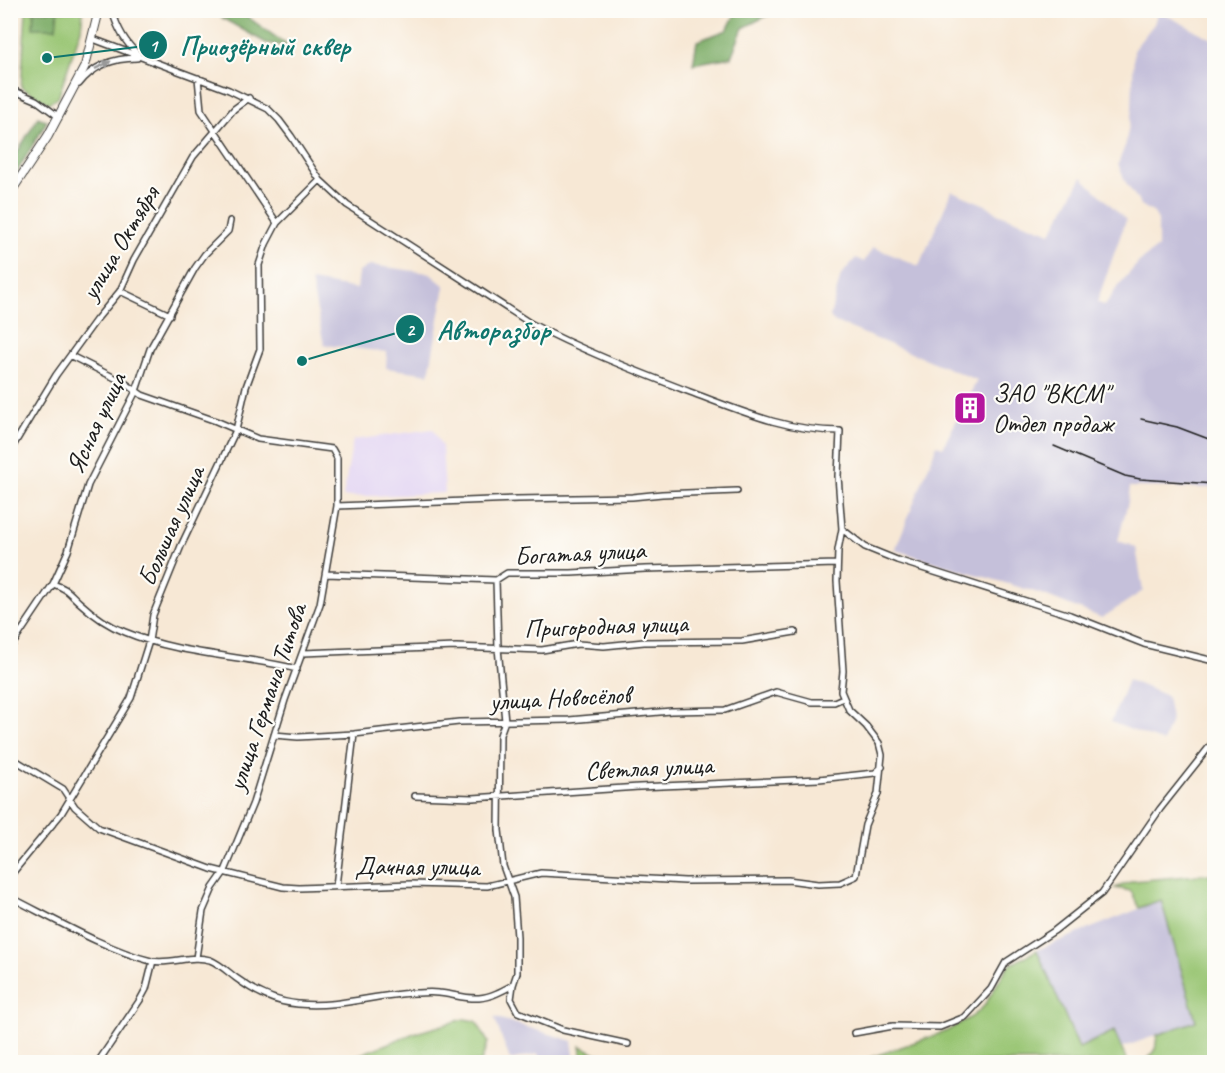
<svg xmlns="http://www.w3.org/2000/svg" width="1225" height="1073" font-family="Caveat,sans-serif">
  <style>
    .built { fill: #e2d4f3 }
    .industrial { fill: #c5c0da }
    .green { fill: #97c471; stroke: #5a7046; stroke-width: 1.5 }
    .forest { fill: #79aa63; stroke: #4a6340; stroke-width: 1.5 }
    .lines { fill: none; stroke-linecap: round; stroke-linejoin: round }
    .minor-casing { stroke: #3d3b38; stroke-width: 8 }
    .secondary-casing { stroke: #3d3b38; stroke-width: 10 }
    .minor { stroke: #fff; stroke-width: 5 }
    .secondary { stroke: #fff; stroke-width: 8 }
    .rail { stroke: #1c1c1c; stroke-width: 1.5 }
    .oneway { fill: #999 }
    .labels { text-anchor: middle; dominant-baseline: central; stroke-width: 4.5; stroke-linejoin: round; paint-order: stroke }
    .street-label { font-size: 26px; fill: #1c1c1c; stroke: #fdfcf7 }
    .poi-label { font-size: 26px; fill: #1c1c1c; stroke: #fdfcf7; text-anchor: start }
    .leader { fill: none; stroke: #0f766e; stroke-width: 2 }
    .callout-dot { fill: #0f766e; stroke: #fdfcf7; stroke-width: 2 }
    .mark-label { font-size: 18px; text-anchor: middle; font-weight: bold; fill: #fff }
    .callout-label { font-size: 27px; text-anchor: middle; font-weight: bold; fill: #0f766e; stroke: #fdfcf7; stroke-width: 4.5; stroke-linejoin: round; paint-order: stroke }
  </style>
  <rect width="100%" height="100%" fill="#fdfcf7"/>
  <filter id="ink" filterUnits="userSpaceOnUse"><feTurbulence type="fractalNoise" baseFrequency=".0167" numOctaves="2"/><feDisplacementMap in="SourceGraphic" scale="12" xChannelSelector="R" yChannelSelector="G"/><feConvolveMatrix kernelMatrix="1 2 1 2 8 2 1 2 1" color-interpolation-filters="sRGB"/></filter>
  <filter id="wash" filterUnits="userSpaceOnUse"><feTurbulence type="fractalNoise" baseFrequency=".008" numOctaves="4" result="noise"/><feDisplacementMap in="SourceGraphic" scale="24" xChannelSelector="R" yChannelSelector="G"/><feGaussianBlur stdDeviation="1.35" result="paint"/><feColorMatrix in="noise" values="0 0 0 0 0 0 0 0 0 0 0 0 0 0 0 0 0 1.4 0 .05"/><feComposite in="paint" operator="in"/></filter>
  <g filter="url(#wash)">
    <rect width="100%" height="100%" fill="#f7e8d5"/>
    <!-- built -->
    <path class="built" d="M433 429 442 447 445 493 343 497 353 440Z"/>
    <!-- industrial -->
    <path class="industrial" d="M1158 11 1214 40V488L1130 487 1128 502 1118 541 1136 547 1143 591 1102 618 1042 594 895 550 937 445 943 447 977 380 833 321 830 316 841 275 856 258 864 262 873 247 919 266 952 191 988 206 997 213 1051 233 1082 177 1126 220 1097 302 1105 306 1118 286 1139 262 1158 247V220L1154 213 1141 205 1125 181 1118 164 1125 146 1132 110 1134 49 1154 24Z
      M370 265 429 273 445 286 429 374 386 368 387 352 324 345 311 281 357 289 359 272Z
      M1128 680 1167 696 1171 720 1163 742 1111 722Z
      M1161 900 1196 1021 1121 1048 1114 1031 1080 1048 1037 950Z
      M494 1017 572 1041 575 1062H541L538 1054 510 1060Z"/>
    <!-- green -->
    <path class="green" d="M26 11H83L81 29 58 98 48 103 21 87Z
      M1210 874 1214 891V1058H1199L1188 1062H1145L1155 1051 1157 1035 1196 1021 1161 900 1139 908 1131 891 1115 888 1133 881Z
      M1037 950 1079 1048 1114 1031 1127 1061 1136 1062H858L947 1031 973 1016 984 1006 1008 966Z
      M464 1019 476 1021 488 1042 481 1062H341L412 1034Z
      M581 1046 597 1054 619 1057V1062H583Z"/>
    <!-- forest -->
    <path class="forest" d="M34 11H58L56 28H33Z
      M217 11H239L290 47 266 43 222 18Z
      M737 11H776L743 28 731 57 693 64 697 41 727 30Z
      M38 117 47 121 11 182V163Z"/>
  </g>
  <g filter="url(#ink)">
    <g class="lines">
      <!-- minor casing -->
      <g class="minor-casing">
        <path id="minor" d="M112 10C117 28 124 42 138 54
          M10 62 14 10
          M198 78 201 110 277 223
          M79 84C93 66 114 58 137 58
          M10 89 36 100 59 117
          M120 291 170 315
          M71 356 125 383 142 395 216 421 258 439 332 449 337 458V506L320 604 285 700 253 803 225 871 213 888 203 911 196 958
          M10 451 56 375 96 320 120 291 134 260 193 157 234 109 249 98
          M337 506 517 499 632 497 662 494 737 491
          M842 529 865 547 897 560 1070 615 1144 644 1214 661
          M326 574 496 580 507 573H571L645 569 837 564
          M496 580 498 648 505 721 500 735 499 830 503 866 514 897 517 937V973L513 985
          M53 584C68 589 68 592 79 602 92 614 109 626 125 632 180 655 240 655 297 669
          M10 648 53 584 68 551 88 485 136 391 150 349 195 268 205 254 228 231 230 221
          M303 653 456 647 542 650 578 644 604 646 644 642 742 641 795 632
          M274 735 298 737 354 734 459 722 569 720 671 711 725 710 776 692 812 702H834L843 698
          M10 757 63 789 75 807 99 828 211 869 283 887 299 888 411 884 487 886 541 873 685 881 788 880 818 884 840 883 856 876 865 825 878 794 882 755 879 743 866 726 849 710 841 691 843 671 837 581 838 550 842 529 838 476 840 431C786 431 741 411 690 392 636 371 581 350 530 323L347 205 320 180 291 136 279 120 268 109 229 90 93 39
          M415 796 473 798 639 787 819 779 875 773 882 767
          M10 876 61 814 131 698 149 641 153 615 181 546 236 430 246 387 260 349 259 265 266 244 277 223 320 180
          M336 886 354 734
          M10 897C52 918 107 950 151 961 171 965 191 954 210 960 220 964 228 972 236 978 255 992 274 1002 298 1004 340 1008 376 994 415 993 423 993 431 992 438 993 452 994 465 999 479 998 491 997 502 991 513 985L511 999 518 1012 563 1030 628 1044
          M854 1033 893 1026 940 1027 965 1017 991 989 1006 962 1054 931 1102 893 1160 809 1214 741
          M98 1062 140 1000 146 989 153 961"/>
      </g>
      <!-- secondary casing -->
      <g class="secondary-casing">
        <path id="secondary" d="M10 193 48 136 85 66 99 10"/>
      </g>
      <!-- minor -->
      <use href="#minor" class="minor"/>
      <!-- secondary -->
      <use href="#secondary" class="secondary"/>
      <!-- rail -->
      <path class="rail" d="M1141 419 1177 427 1214 441
        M1054 446 1125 476 1140 479 1214 484"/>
    </g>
    <!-- one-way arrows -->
    <defs><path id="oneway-solid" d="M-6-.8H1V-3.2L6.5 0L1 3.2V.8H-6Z" transform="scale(1.5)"/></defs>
    <use class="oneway" href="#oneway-solid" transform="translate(103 65) rotate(-26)"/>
  </g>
  <!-- icons -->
  <defs>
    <g id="building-square" transform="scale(1.725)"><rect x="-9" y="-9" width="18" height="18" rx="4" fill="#b5179e" stroke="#fdfcf7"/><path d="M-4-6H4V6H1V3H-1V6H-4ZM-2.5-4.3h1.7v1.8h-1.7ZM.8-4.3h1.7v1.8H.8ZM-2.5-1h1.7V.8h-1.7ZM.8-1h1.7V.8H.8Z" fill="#fff"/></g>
  </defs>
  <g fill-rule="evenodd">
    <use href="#building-square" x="970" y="408"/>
  </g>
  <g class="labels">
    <!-- street labels -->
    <g class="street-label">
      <text transform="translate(120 243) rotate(-59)">улица Октября</text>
      <text transform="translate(96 423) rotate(-65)">Ясная улица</text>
      <text transform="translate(171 526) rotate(-66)">Большая улица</text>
      <text transform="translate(580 553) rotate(-3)">Богатая улица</text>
      <text transform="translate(606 626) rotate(-2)">Пригородная улица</text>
      <text transform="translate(267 697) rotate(-71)">улица Германа Титова</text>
      <text transform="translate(560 698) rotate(-3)">улица Новосёлов</text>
      <text transform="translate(649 768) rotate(-3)">Светлая улица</text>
      <text x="417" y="866">Дачная улица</text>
    </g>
    <!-- poi labels -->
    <g class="poi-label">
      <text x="993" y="393">ЗАО "ВКСМ"<tspan x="993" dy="30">Отдел продаж</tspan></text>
    </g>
  </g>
  <!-- callouts -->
  <path class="leader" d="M47 58L153 45M302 361L410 329"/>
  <g class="callout-dot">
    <circle cx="47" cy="58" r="6"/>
    <circle cx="302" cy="361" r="6"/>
    <circle cx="153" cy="45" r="15"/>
    <circle cx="410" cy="329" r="15"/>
  </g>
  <g class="mark-label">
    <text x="153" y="52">1</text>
    <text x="410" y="336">2</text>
  </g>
  <g class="callout-label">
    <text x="265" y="55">Приозёрный сквер</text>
    <text x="494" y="339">Авторазбор</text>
  </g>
  <!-- margin -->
  <rect width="1225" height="1073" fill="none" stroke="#fdfcf7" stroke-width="36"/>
</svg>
